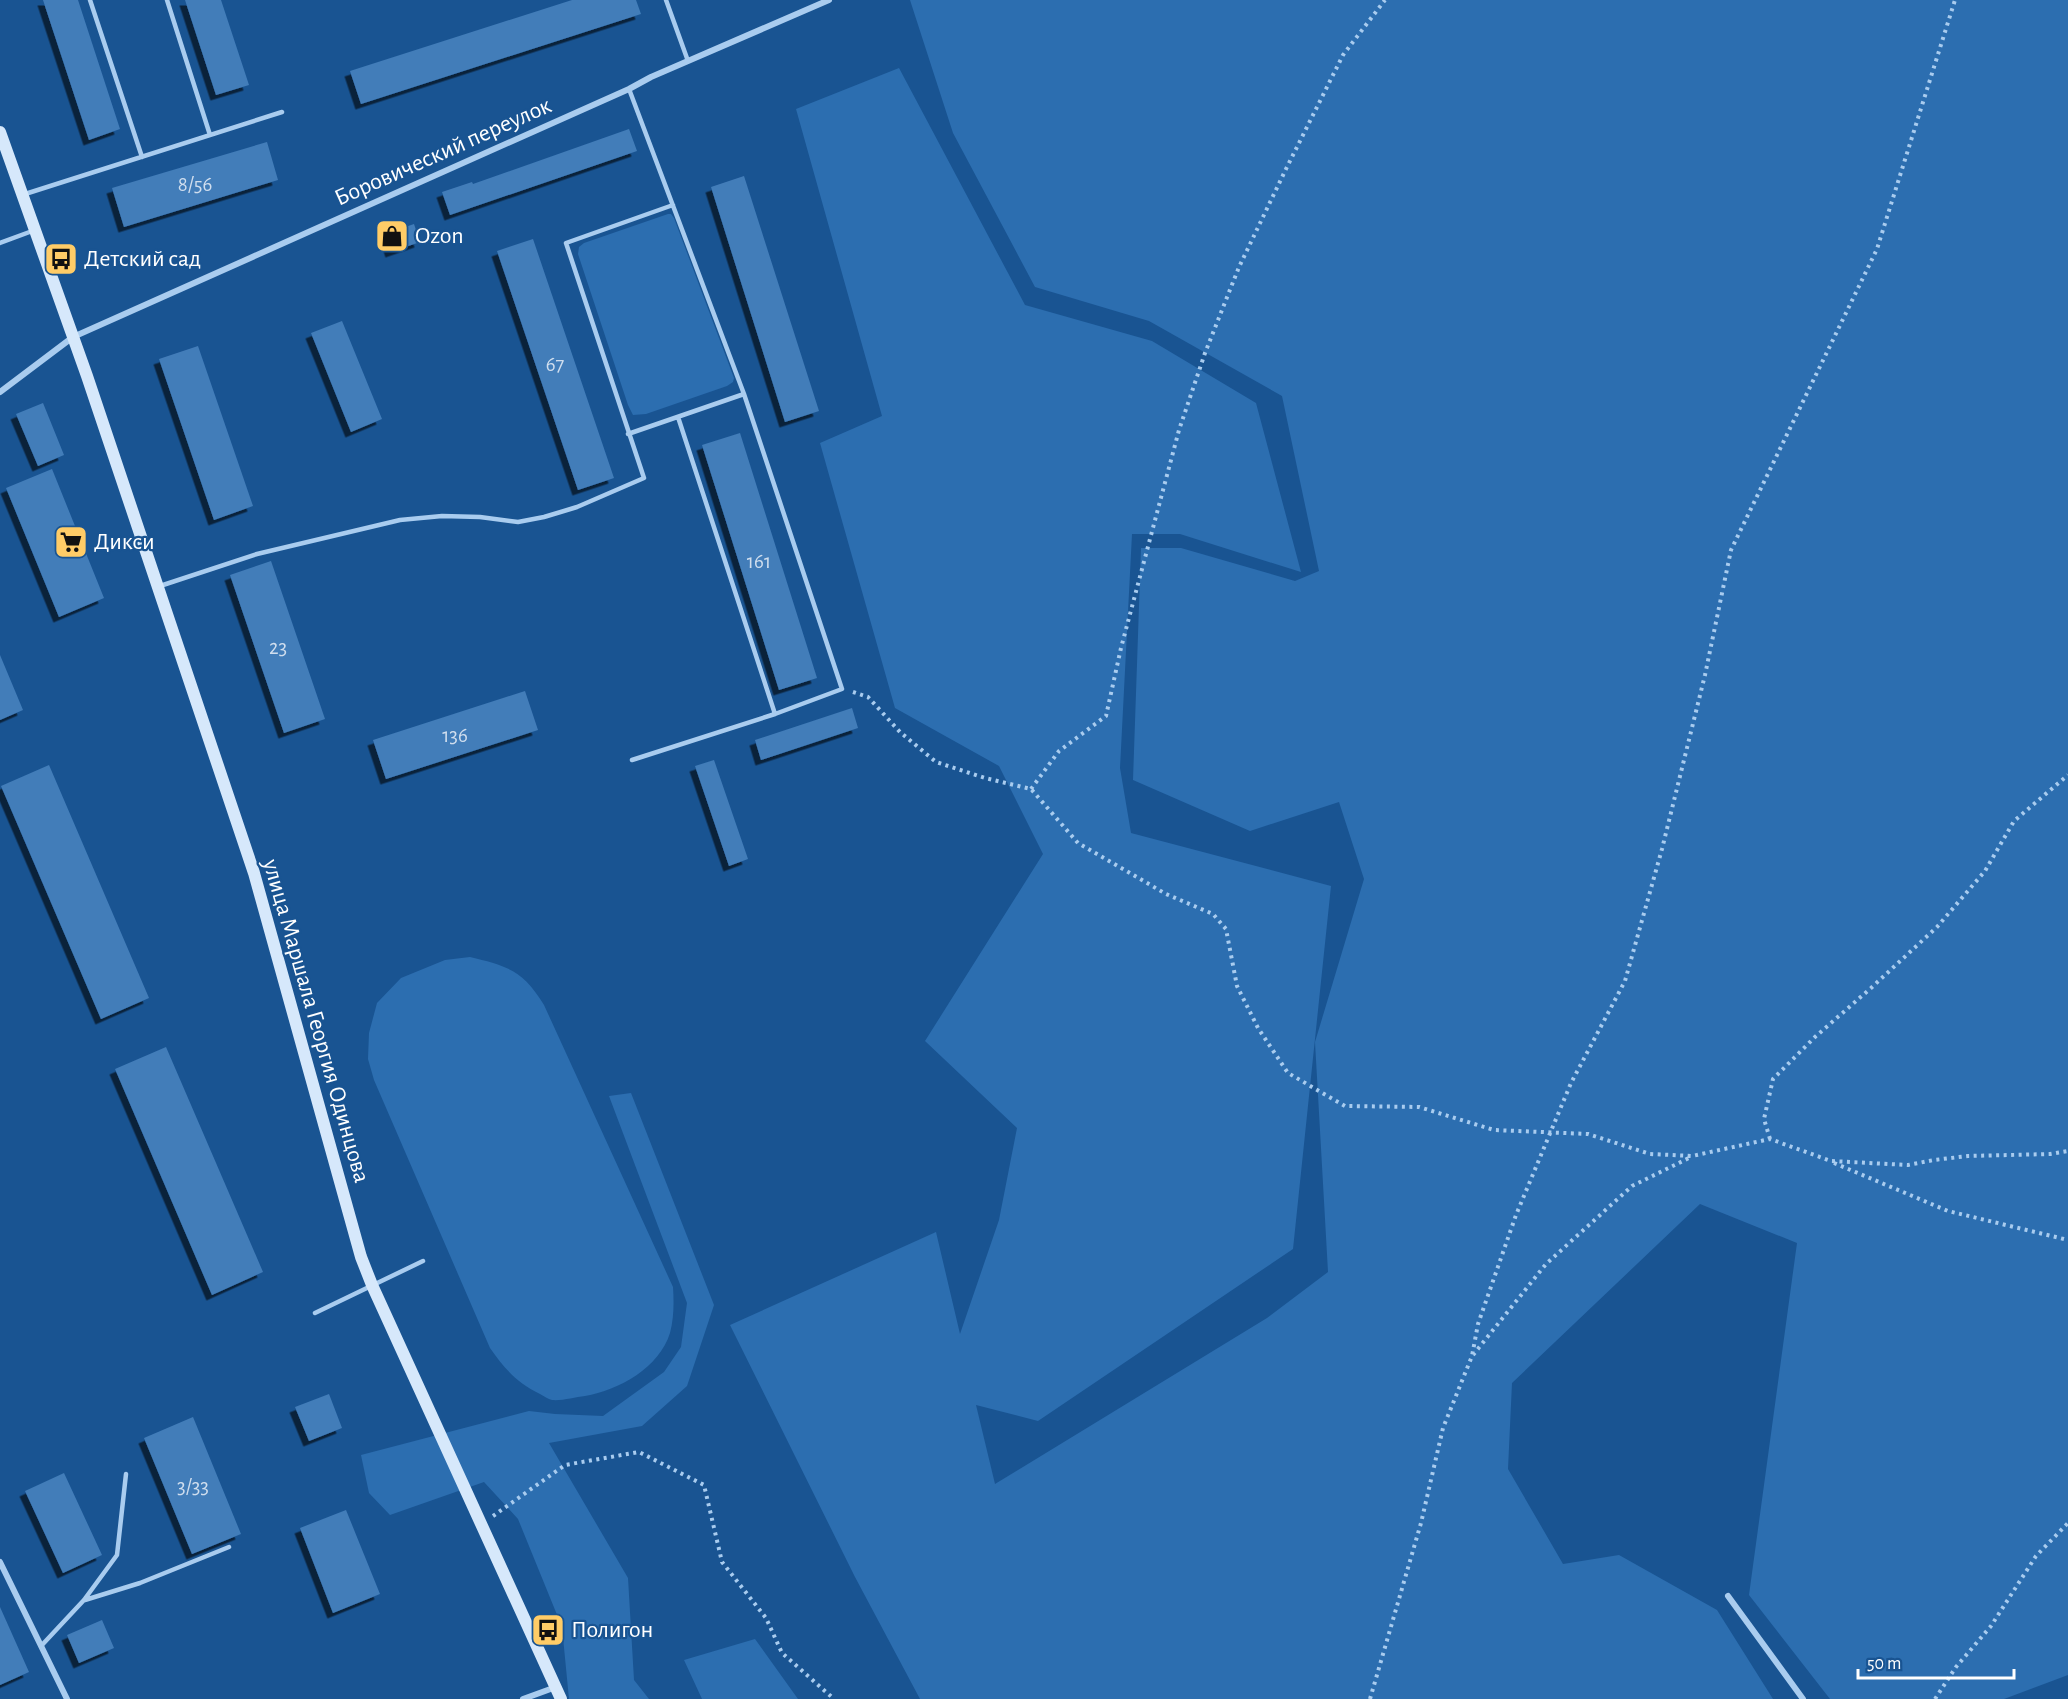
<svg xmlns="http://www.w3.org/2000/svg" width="2068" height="1699" font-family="'Alegreya Sans',sans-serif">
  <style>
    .green { fill: #2c6eb0 }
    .building { fill: #427db9; filter: url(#shadow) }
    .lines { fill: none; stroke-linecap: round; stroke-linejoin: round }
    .path { stroke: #a9ccef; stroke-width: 4; stroke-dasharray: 3 4.5; stroke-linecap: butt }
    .lane { stroke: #a9ccef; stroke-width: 4.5 }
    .street { stroke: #a9ccef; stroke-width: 6 }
    .secondary { stroke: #d6e8fb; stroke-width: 12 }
    .labels { text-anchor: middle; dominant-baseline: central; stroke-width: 4.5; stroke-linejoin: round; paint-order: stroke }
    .number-label { font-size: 21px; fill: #d0deee }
    .street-label { font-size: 24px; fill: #fff; stroke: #195492 }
    .poi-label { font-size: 24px; fill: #fff; stroke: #195492; text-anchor: start }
  </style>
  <defs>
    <filter id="shadow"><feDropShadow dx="-5.5" dy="5.5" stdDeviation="0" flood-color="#0009"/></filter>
  </defs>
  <rect width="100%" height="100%" fill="#195492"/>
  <!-- green -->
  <path class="green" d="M910 0H2068V1675L2004 1699H1830L1749 1595 1797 1243 1700 1204 1512 1383 1508 1469 1563 1564 1619 1555 1717 1610 1773 1699H920L855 1577 730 1325 936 1232 960 1334 999 1220 1017 1128 925 1041 1043 854 999 766 895 708 820 443 882 416 796 109 899 68 1025 305 1152 341 1256 403 1301 572 1180 534H1132L1120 768 1131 833 1331 886 1293 1249 1038 1421 976 1405 995 1484 1267 1318 1328 1272 1315 1042 1364 879 1339 802 1250 831 1133 780 1141 548H1181L1295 581 1319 571 1282 396 1149 321 1035 287 953 133Z
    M668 214H671L674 218 734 378 733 382 727 386 646 414 633 415 628 405 578 254 579 247 584 243Z
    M470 957C507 966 523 970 544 1005L673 1287C674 1302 674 1318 670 1333 659 1368 619 1390 585 1396 575 1397 562 1401 552 1400 548 1399 544 1396 540 1394 517 1383 504 1368 490 1348L374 1080 368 1059 369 1033 377 1003 401 978 445 960Z
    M631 1093 714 1305 687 1386 642 1426 549 1443 628 1578 634 1680 649 1699H569L562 1627 518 1519 484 1482 390 1515 369 1493 361 1455 529 1411 555 1414 603 1416 664 1372 681 1347 687 1303 609 1096Z
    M755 1639 798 1699H702L684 1660Z"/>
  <!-- building -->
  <path class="building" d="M43 0H78L120 129 89 140Z
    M185 0H221L249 85 216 95Z
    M572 0H636L641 14 361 104 350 71Z
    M629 129 637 151 450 215 442 192 472 182 473 184Z
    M267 142 278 180 124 227 112 188Z
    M744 176 819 411 785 422 711 187Z
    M414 224 420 242 391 252 385 234Z
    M533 239 614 478 578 490 497 251Z
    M342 321 382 419 351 432 311 333Z
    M198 346 253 506 214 520 159 359Z
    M43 403 64 455 38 466 16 414Z
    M740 433 817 678 779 690 702 445Z
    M52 469 104 598 59 617 6 488Z
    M271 561 325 719 284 733 230 575Z
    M0 655 23 710 0 720Z
    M525 691 538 730 386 779 373 740Z
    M852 708 858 728 761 760 755 740Z
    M714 760 748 859 729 866 695 766Z
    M49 765 149 998 101 1019 1 786Z
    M166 1047 263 1272 212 1295 115 1069Z
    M329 1394 342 1428 309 1441 295 1407Z
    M193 1417 241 1534 192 1554 144 1438Z
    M64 1473 102 1555 63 1573 25 1491Z
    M346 1510 380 1594 333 1613 300 1528Z
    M0 1607 29 1672 0 1685Z
    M102 1620 114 1648 79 1663 67 1635Z"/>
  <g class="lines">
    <!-- path -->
    <path class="path" d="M853 692 868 697 900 732 936 762 985 778 1031 789 1078 843 1166 894 1213 914 1226 929 1237 986 1258 1028 1288 1073 1345 1106 1419 1107 1494 1130 1588 1134 1650 1154 1692 1156 1770 1139 1831 1161 1908 1165 1934 1160 1968 1156 2050 1154 2068 1151
      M1031 789 1059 751 1106 716 1121 648 1179 430 1205 353 1239 267 1286 169 1343 55 1385 0
      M1770 1139 1764 1119 1773 1079 1815 1037 1871 988 1937 927 1985 871 2014 821 2068 775
      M1834 1163 1948 1211 2068 1240
      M1473 1355 1546 1264 1632 1186 1691 1157
      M493 1516 565 1465 639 1452 704 1485 722 1562 766 1618 782 1653 834 1699
      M1370 1699 1421 1523 1443 1428 1472 1356 1478 1324 1516 1215 1571 1083 1625 981 1662 849 1705 675 1731 550 1877 249 1955 0
      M1935 1699 1956 1667 1991 1626 2036 1556 2068 1523"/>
    <!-- lane -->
    <path class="lane" d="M90 0 142 157
      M167 0 210 135
      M666 0 688 61
      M22 195 282 112
      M0 243 35 230
      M678 417 775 714
      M628 434 744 394 629 89
      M160 586 257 554 400 520 442 516 480 517 518 522 544 517 577 507 644 478 566 243 673 205
      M632 760 775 714 842 689 744 394
      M315 1313 423 1261
      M85 1600 140 1583 229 1547
      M42 1645 84 1600 117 1555 126 1474"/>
    <!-- street -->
    <path class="street" d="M0 392 73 337 629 89 651 77 829 0
      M0 1562 67 1699
      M1728 1596 1803 1699
      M523 1699 556 1687"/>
    <!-- secondary -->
    <path class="secondary" d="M0 132 87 376 254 873 361 1257 372 1285 561 1699"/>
  </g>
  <!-- icons -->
  <defs>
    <g id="shop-square" transform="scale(1.725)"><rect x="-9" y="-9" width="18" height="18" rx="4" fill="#ffcc67" stroke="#195492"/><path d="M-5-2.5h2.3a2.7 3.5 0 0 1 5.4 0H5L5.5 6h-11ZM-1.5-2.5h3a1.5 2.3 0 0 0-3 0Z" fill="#111"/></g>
    <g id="bus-square" transform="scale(1.725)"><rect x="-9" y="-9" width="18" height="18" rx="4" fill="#ffcc67" stroke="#195492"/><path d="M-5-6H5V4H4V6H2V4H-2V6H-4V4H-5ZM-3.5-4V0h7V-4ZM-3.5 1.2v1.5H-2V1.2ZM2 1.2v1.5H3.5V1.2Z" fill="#111"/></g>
    <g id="supermarket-square" transform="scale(1.725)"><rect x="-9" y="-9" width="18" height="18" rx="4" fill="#ffcc67" stroke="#195492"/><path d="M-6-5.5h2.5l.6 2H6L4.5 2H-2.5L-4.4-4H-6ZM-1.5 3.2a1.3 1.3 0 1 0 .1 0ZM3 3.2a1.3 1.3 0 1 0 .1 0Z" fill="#111"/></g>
  </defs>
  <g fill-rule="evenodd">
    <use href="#shop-square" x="392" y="236"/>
    <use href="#bus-square" x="61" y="259"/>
    <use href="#supermarket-square" x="71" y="542"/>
    <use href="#bus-square" x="548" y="1630"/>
  </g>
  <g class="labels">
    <!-- number labels -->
    <g class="number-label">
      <text x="195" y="184">8/56</text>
      <text x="555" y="364">67</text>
      <text x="759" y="561">161</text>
      <text x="278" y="647">23</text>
      <text x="455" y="735">136</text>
      <text x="193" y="1486">3/33</text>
    </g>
    <!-- street labels -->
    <g class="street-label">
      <text transform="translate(443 152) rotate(-24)">Боровический переулок</text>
      <text transform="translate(316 1021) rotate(74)">улица Маршала Георгия Одинцова</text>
    </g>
    <!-- poi labels -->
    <g class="poi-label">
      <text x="415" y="236">Ozon</text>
      <text x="84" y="259">Детский сад</text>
      <text x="94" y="542">Дикси</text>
      <text x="571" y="1630">Полигон</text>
    </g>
  </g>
  <!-- scale -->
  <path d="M1858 1669v9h156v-9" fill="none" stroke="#ffffff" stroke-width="3"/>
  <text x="1867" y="1669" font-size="18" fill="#ffffff" stroke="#195492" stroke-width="4.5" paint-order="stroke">50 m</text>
</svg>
